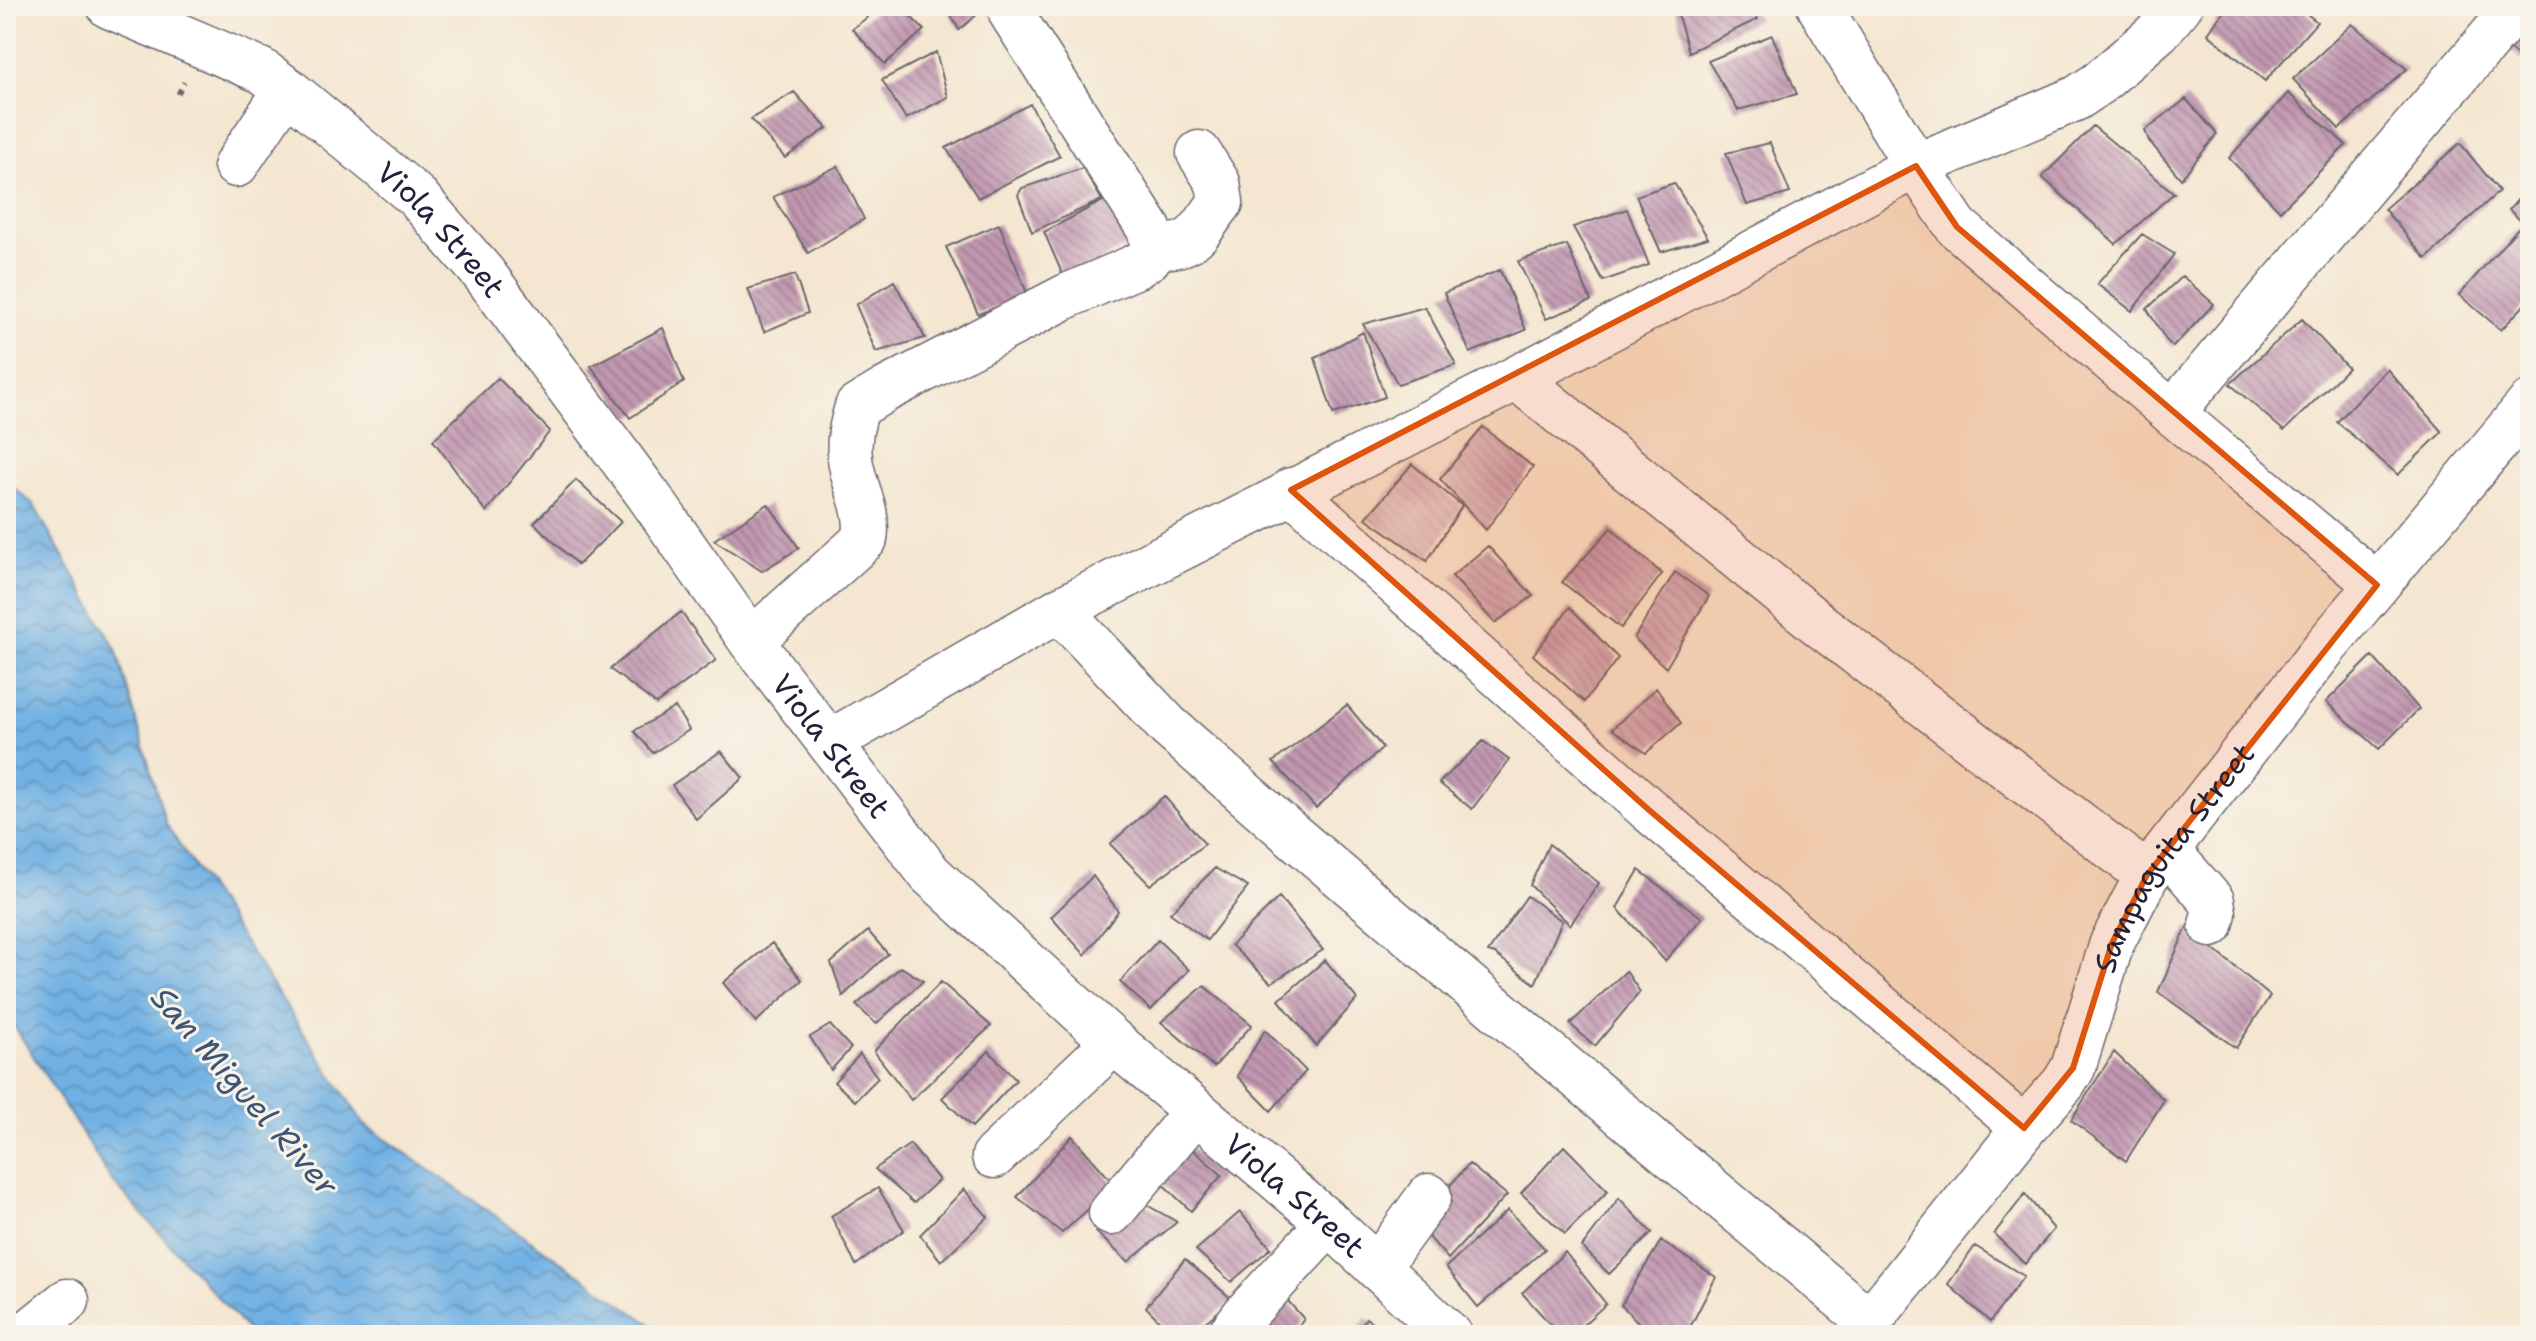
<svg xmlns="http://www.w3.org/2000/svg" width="2536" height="1341" font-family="'Shantell Sans',sans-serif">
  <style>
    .water { fill: url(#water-waves); stroke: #48698f; stroke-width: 2 }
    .building { fill: url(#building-back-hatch) }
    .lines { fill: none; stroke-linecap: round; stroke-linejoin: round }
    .minor-casing { stroke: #6c676f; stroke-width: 47 }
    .path { stroke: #6c676f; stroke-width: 5; stroke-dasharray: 6 6; stroke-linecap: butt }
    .minor { stroke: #fff; stroke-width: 44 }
    .marked { fill: #de560e; fill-opacity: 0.2; stroke: #de560e; stroke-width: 6; stroke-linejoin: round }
    .labels { text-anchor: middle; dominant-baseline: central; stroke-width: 6; stroke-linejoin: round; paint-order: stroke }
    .street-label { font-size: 30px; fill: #22223b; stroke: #f7f3e8 }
    .water-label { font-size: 32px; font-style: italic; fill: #3d5476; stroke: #f7f3e8 }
  </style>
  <defs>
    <pattern id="water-waves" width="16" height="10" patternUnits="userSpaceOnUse" patternTransform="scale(2)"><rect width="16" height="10" fill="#6fb0e3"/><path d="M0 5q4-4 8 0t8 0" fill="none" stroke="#5b8fb9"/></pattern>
    <pattern id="building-back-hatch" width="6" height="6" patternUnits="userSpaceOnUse" patternTransform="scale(2)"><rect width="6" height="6" fill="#c197b0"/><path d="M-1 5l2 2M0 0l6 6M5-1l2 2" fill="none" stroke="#9c7b90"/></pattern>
  </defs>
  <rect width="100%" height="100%" fill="#f7f3e8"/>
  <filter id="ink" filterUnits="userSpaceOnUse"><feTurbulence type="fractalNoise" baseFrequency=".0125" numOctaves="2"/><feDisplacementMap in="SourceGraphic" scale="16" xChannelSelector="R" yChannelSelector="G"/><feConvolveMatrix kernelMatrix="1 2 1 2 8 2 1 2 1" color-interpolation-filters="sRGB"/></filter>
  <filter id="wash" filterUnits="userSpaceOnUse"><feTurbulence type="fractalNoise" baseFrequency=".006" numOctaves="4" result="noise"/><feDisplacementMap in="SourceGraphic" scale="32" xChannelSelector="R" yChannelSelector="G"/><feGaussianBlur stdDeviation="1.8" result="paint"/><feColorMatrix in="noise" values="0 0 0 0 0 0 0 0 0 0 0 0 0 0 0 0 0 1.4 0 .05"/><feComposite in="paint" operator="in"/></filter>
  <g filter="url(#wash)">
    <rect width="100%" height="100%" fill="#f4e6d0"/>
    <!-- water -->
    <path class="water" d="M6 481 33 504 116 649 166 824 364 1124 666 1335H252L112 1181 6 1013Z"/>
    <g id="blocks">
      <!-- building -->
      <path class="building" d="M882 6H900L924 30 885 64 852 29Z
        M946 6H987L959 30Z
        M1675 6H1751L1758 19 1689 52Z
        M2227 6H2297L2317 22 2265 81 2208 34Z
        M2530 22V65L2508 48Z
        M2352 24 2407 69 2339 129 2293 79Z
        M1772 35 1797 94 1738 110 1708 61Z
        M936 52 948 97 906 119 882 80Z
        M794 92 827 128 785 158 751 119Z
        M2288 93 2346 145 2280 211 2229 158Z
        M2186 99 2217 134 2181 179 2149 141 2145 130Z
        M1030 104 1060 156 978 198 946 148Z
        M2093 126 2174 193 2116 244 2042 177Z
        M1770 143 1790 193 1747 205 1726 153Z
        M2460 143 2499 191 2426 259 2384 209Z
        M838 166 864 219 808 253 773 197Z
        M1083 168 1102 200 1032 232 1018 195 1022 188Z
        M1674 183 1708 238 1661 252 1636 196Z
        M2530 185V229L2509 210Z
        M1114 195 1139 239 1065 280 1044 232Z
        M1627 209 1649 265 1603 281 1573 227Z
        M999 224 1028 296 978 314 946 247Z
        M2518 228 2530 242V299L2501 330 2459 295Z
        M2142 234 2174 254 2132 311 2097 284Z
        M1567 245 1591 301 1546 319 1518 261Z
        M1500 270 1526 330 1470 353 1444 293Z
        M795 275 808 313 764 332 748 289Z
        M2182 276 2214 304 2173 347 2166 340 2147 309Z
        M894 281 925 338 876 352 856 305Z
        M1425 307 1456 365 1398 384 1363 324Z
        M2302 319 2348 368 2284 431 2230 384Z
        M663 328 684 382 630 418 591 366Z
        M1363 332 1385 397 1333 414 1315 358Z
        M2387 369 2442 432 2398 475 2337 422Z
        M498 378 550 431 486 512 433 440Z
        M1483 427 1533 467 1486 530 1440 479Z
        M1412 464 1462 506 1427 561 1366 518Z
        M576 480 621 522 578 565 534 523Z
        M768 504 799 548 762 571 714 540Z
        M1611 528 1662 574 1621 628 1562 582Z
        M1488 546 1533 596 1495 623 1452 576Z
        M1675 572 1709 596 1666 668 1634 638Z
        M1570 607 1618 658 1584 702 1533 655Z
        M681 612 716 660 656 704 610 669Z
        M2372 656 2419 709 2379 749 2326 702Z
        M1656 688 1681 723 1646 753 1612 729Z
        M1347 705 1383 748 1316 808 1273 762Z
        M675 707 689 730 653 753 634 731Z
        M1483 741 1509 760 1472 809 1439 783Z
        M721 751 743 778 696 819 672 785Z
        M1164 796 1205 844 1150 885 1110 844Z
        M1549 844 1599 883 1570 925 1530 885Z
        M1215 868 1248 887 1207 940 1170 913Z
        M1639 870 1702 918 1665 961 1617 908Z
        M1093 876 1118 911 1085 955 1051 917Z
        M1527 896 1562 921 1535 984 1495 954 1488 952Z
        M1279 897 1323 950 1271 983 1231 945Z
        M2187 927 2270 996 2236 1048 2158 992Z
        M868 931 888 954 843 996 831 963Z
        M1158 940 1189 970 1151 1010 1120 982Z
        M772 943 802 980 756 1022 723 983Z
        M1325 960 1357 999 1316 1046 1279 1000Z
        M901 967 923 981 876 1024 856 1005Z
        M1626 971 1640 992 1595 1046 1570 1024Z
        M941 982 991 1026 911 1100 874 1051Z
        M1204 986 1252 1025 1214 1067 1161 1022Z
        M830 1025 851 1048 831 1070 810 1037Z
        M1265 1030 1306 1071 1271 1111 1237 1076Z
        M989 1051 1016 1080 972 1127 942 1098Z
        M2114 1052 2164 1100 2126 1161 2071 1120Z
        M860 1054 878 1078 855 1101 834 1082Z
        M1072 1136 1115 1185 1062 1233 1017 1197Z
        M1185 1143 1222 1175 1191 1211 1154 1176Z
        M910 1144 939 1180 914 1203 875 1169Z
        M1564 1146 1608 1191 1565 1234 1521 1193Z
        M1469 1164 1507 1195 1448 1259 1417 1223Z
        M878 1188 904 1230 856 1265 831 1216Z
        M964 1189 988 1217 941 1261 920 1235Z
        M2025 1194 2054 1229 2025 1264 1994 1234Z
        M1619 1198 1652 1233 1609 1274 1582 1247Z
        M1136 1199 1177 1222 1128 1262 1096 1232Z
        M1508 1210 1545 1249 1478 1307 1446 1267Z
        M1240 1212 1271 1248 1231 1282 1196 1250Z
        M1661 1241 1716 1277 1686 1335H1651L1621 1305Z
        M1975 1246 2024 1276 1990 1322 1948 1284Z
        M1565 1252 1606 1304 1572 1335H1560L1522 1293Z
        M1185 1259 1233 1300 1189 1335H1173L1146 1307Z
        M1280 1292 1304 1319 1292 1335H1241Z
        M1366 1318 1389 1335H1353Z"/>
    </g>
  </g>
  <g filter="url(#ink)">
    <use href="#blocks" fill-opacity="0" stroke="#6c676f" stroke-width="2"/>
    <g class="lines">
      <!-- minor casing -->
      <g class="minor-casing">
        <g id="minor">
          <path id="s1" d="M109 6 262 71 287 89 417 197 484 274 649 496 751 641 930 874 1114 1042 1329 1223 1450 1335"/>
          <path d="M1819 6 1916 166 1957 227 2172 413 2377 585"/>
          <path d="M236 165 287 89"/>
          <path d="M1154 247C1196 248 1197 233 1221 202L1218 183 1199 153"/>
          <path d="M1517 378 1821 626 2147 875"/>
          <path d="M2172 413 2517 6"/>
          <path d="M1291 490 1649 810 2024 1128"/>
          <path d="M1059 610 1168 726 1284 828 1534 1041 1869 1321"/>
          <path d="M751 641 865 539C870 508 853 487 850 458 848 440 852 424 857 407L885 390 1067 296 1137 266 1149 258 1154 247 1149 229 1011 13"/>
          <path d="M830 742 1059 610 1517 378 1916 166 2077 98 2098 84 2159 31 2180 6"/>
          <path d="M2167 850 2212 901 2214 913 2211 925"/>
          <path d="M994 1156 1114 1042"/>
          <path d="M1111 1213 1196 1111"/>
          <path d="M1377 1268 1429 1196"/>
          <path d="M25 1335 67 1301"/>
          <path d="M1229 1335 1245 1314 1329 1223"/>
          <path id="s2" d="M1859 1335 2024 1128 2064 1083 2073 1068 2112 943 2147 875 2326 646 2530 403"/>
        </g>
      </g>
      <!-- path -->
      <path class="path" d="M178 94 184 82"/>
      <!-- minor -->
      <use href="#minor" class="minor"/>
    </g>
  </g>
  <!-- marked area -->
  <path class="marked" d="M1916 166 1957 227 2377 585 2147 875 2112 943 2073 1068 2024 1128 1649 810 1291 490Z"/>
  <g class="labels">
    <!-- street labels -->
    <g class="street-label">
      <text stroke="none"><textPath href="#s1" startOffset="406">Viola Street</textPath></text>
      <text stroke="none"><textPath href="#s1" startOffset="1054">Viola Street</textPath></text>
      <text stroke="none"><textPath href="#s2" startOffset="578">Sampaguita Street</textPath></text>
      <text stroke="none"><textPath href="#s1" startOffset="1702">Viola Street</textPath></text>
    </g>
    <!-- water labels -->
    <g class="water-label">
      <text transform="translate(245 1091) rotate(49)">San Miguel River</text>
    </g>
  </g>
  <!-- margin -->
  <rect width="2536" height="1341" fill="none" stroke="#f7f3e8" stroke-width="32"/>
</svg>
